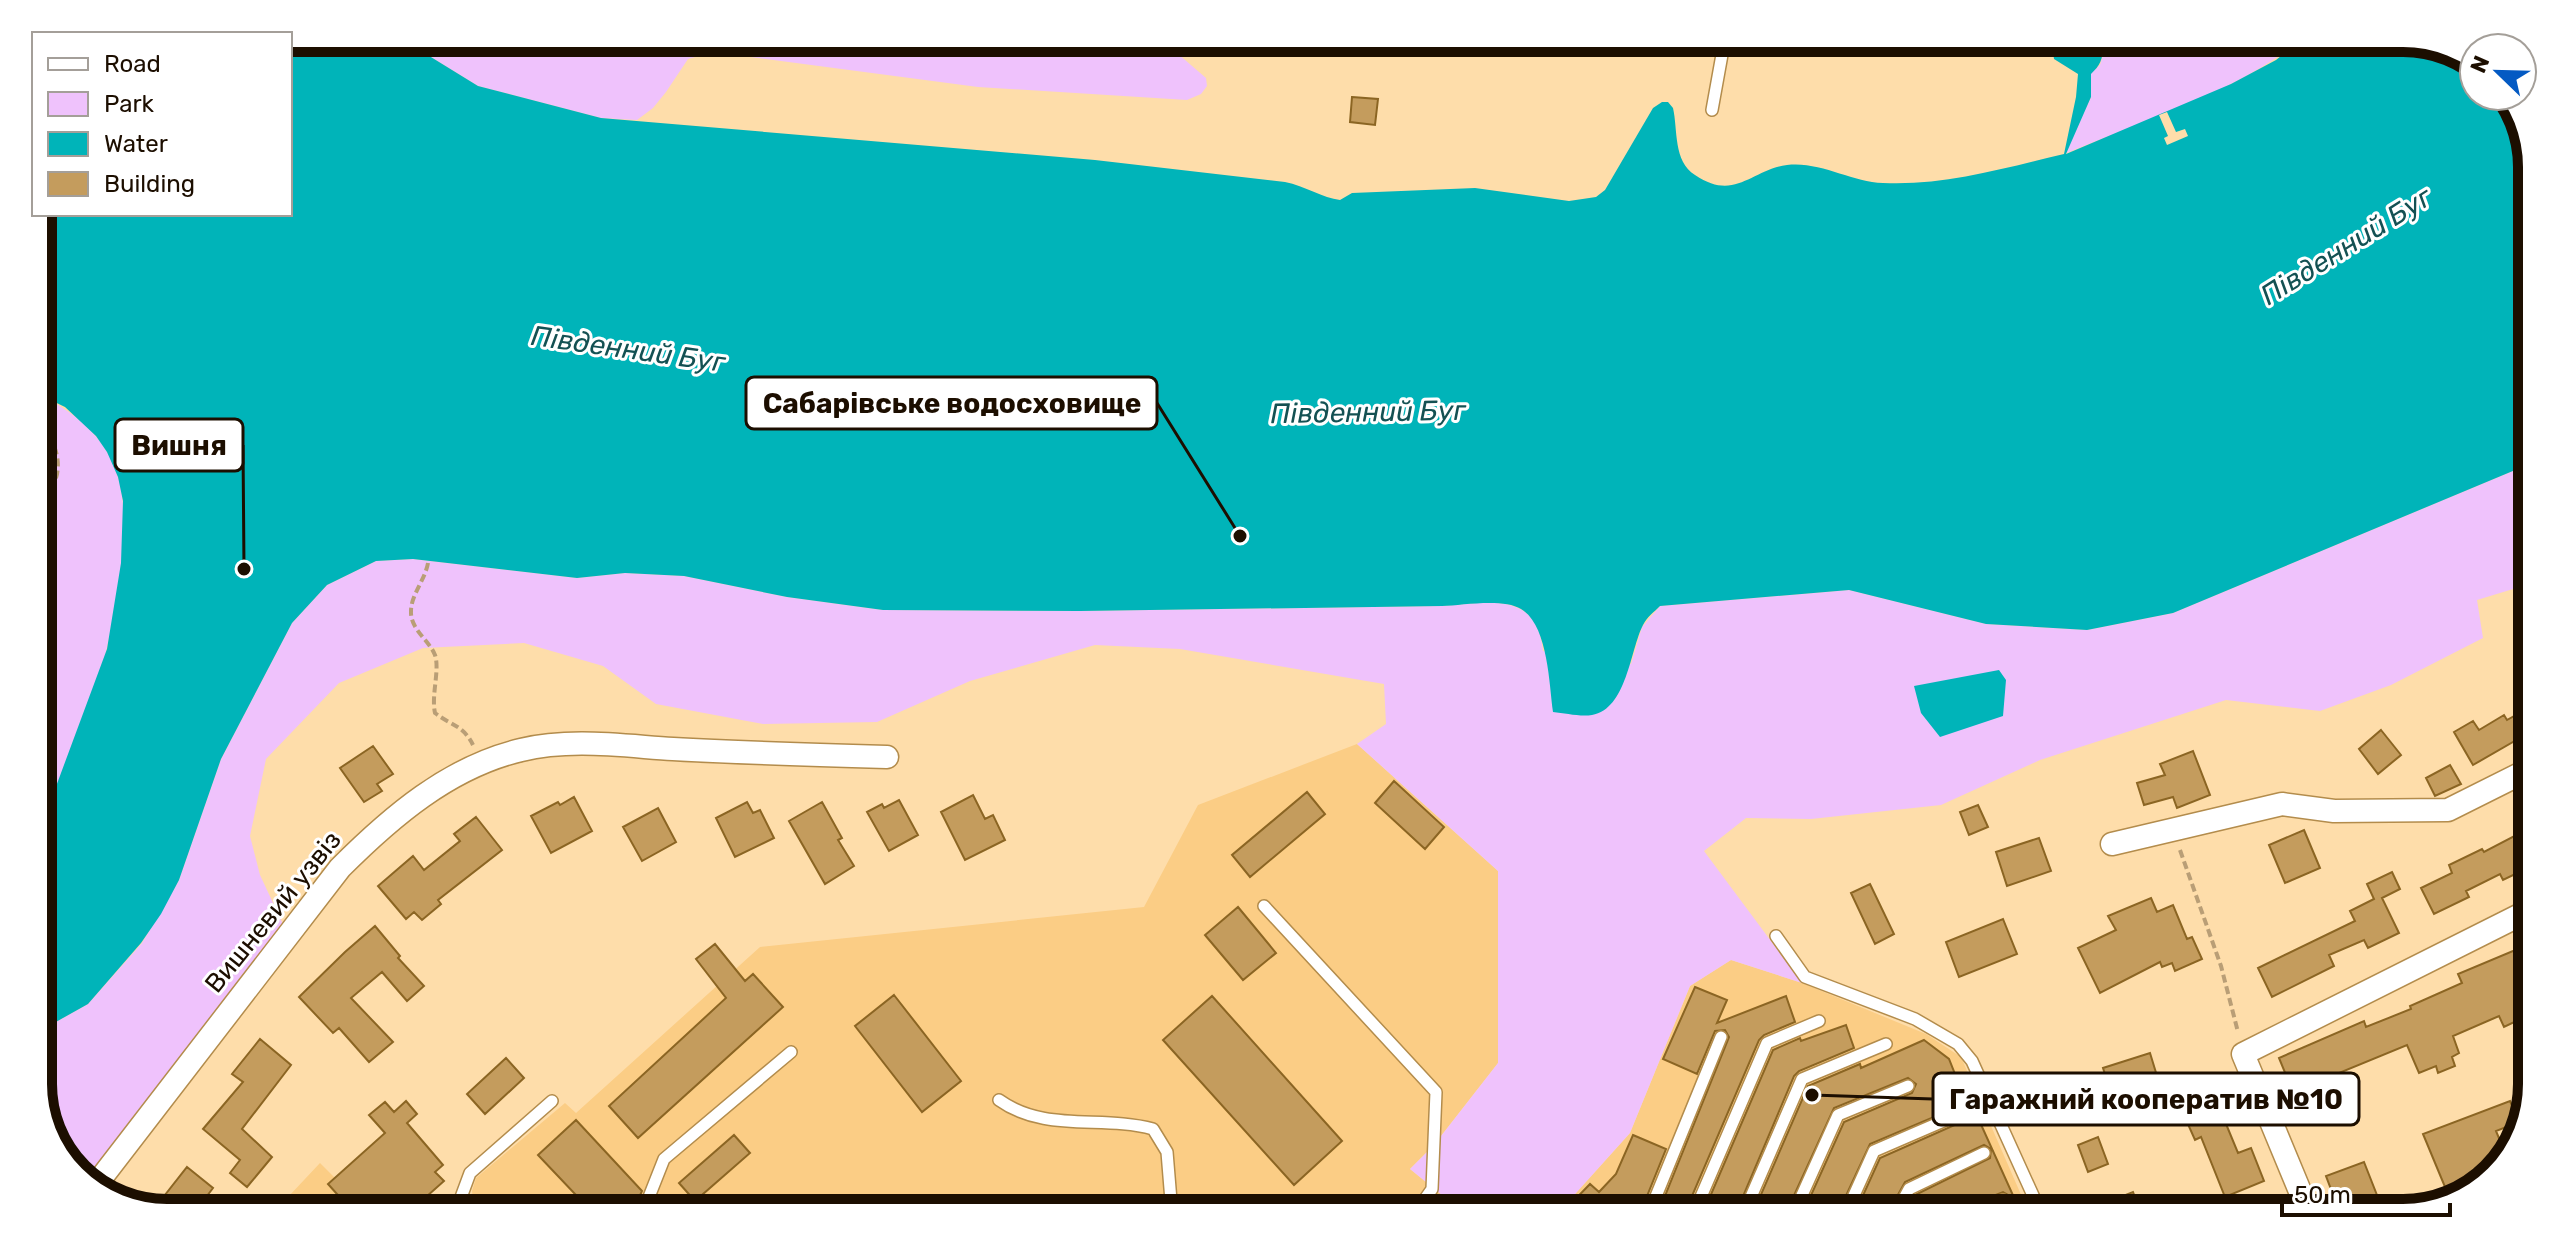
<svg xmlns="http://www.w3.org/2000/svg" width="2570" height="1251" font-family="Rubik,sans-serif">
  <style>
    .built { fill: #fbcd85 }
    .green { fill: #efc2fc }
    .water { fill: #00b4b9 }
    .pier { fill: #feddaa }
    .building { fill: #c49c5d; stroke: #8b6523; stroke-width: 2 }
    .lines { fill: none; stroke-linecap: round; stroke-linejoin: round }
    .service-casing { stroke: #b38c4c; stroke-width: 14 }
    .minor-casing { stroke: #b38c4c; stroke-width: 25 }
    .path { stroke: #b99e76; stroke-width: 4; stroke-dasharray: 8 4; stroke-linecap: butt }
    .service { stroke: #fff; stroke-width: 11 }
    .minor { stroke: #fff; stroke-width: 22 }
    .labels { text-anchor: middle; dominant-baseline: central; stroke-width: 6; stroke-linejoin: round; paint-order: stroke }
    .street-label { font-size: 26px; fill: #1c0e00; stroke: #fff }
    .water-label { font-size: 28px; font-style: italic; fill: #145153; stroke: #fff }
    .rim { fill: none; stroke: #1c0e00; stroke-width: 10 }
    .leader { fill: none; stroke: #1c0e00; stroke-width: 3 }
    .callout-dot { fill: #1c0e00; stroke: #fff; stroke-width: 3 }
    .callout { fill: #fff; stroke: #1c0e00; stroke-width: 3 }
    .callout-label { font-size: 28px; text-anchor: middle; font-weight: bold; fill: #1c0e00 }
  </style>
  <rect width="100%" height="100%" fill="#feddaa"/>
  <!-- built -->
  <path class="built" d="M1357 744 1498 871V1063L1434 1145 1410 1169 1464 1213H475L472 1191 476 1178 565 1103 576 1113 760 947 1144 907 1198 805Z
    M1731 960 1802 983 1926 1034 1961 1057 2029 1213H1558L1630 1133 1690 986Z
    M362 1154 414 1213H273L320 1163 335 1178Z"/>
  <!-- green -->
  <path class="green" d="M400 38H1095L1170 47 1206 78 1207 86 1201 94 1187 100 978 87 713 52 688 59 666 92 653 108 637 120 601 118 478 86Z
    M2177 38H2304C2234 93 2146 120 2064 154L2091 97 2090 74 2100 65 2104 52 2152 48Z
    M38 394C75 412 108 438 119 480 136 546 104 660 88 727 71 796 55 866 38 935Z
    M2532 463V609L2523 586 2477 600 2483 638 2391 685 2320 711 2226 700 2040 760 1941 805 1811 819 1746 818 1704 851 1802 983 1731 960 1690 986 1630 1133 1558 1213H1464L1410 1169 1434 1145 1498 1063V871L1357 744 1386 724 1384 684 1180 649 1095 645 970 681 877 722 763 724 656 704 603 666 524 643 423 648 339 683 266 759 250 836 260 875 288 935 95 1186 60 1156 38 1093V1032L88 1004 142 943 179 880 221 759 292 623 327 585 376 561 413 559 577 578 625 573 684 576 787 597 883 610 1080 611 1442 606C1488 603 1537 590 1543 651L1631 664 1642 627 1660 606 1849 590 1986 624 2087 630 2173 613Z"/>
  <!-- water -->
  <path class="water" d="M290 38H400L478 86 601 118 1095 160 1285 182C1305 186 1323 198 1340 200L1352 193 1475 188 1569 201 1596 197 1605 190 1653 108 1662 102H1668L1673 108C1678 130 1673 161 1695 175 1735 202 1751 170 1787 165 1820 161 1851 182 1883 183 1944 186 2005 168 2064 154L2076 97 2078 74 2054 59 2051 38H2102C2104 54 2103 63 2091 74V97L2066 154 2231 84 2276 60 2304 38H2403L2460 51 2474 64V96H2511L2532 159V463L2173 613 2087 630 1986 624 1849 590 1660 606C1654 612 1647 617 1643 625 1630 650 1627 709 1592 715 1580 717 1565 713 1553 712 1549 683 1548 625 1521 609 1504 598 1463 605 1442 606L1080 611 883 610 787 597 684 576 625 573 577 578 413 559 376 561 327 585 292 623 221 759 179 880 161 914 141 943 88 1004 38 1032V835L107 649 121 563 123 501 118 477 107 452 96 436 65 407 38 394V214H290Z
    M1999 670 2006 680 2003 716 1940 737 1921 713 1914 686Z"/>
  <!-- pier -->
  <path class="pier" d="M2167 112 2176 132 2185 129 2188 136 2167 145 2164 138 2168 136 2159 115Z"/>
  <!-- building -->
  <path class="building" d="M1352 97 1378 99 1375 125 1350 122Z
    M2532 706V731L2473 765 2454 732 2473 721 2479 730 2504 715 2507 720Z
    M2381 730 2401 755 2378 774 2359 749Z
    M373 746 393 774 377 784 382 791 364 802 340 768Z
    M2193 751 2210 795 2177 808 2173 797 2144 805 2137 783 2165 775 2160 764Z
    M2450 765 2461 784 2435 796 2426 778Z
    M1394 781 1444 827 1425 849 1375 803Z
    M1307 792 1325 814 1250 877 1232 855Z
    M973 795 985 819 993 815 1005 840 965 860 941 812Z
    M574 797 592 831 551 853 531 816 558 802 560 805Z
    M899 800 918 835 889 851 867 812 882 804 884 808Z
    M747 802 753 813 760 810 774 838 735 857 716 818Z
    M822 802 842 838 838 840 854 866 825 884 789 821Z
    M1978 805 1988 827 1969 835 1960 812Z
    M658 808 676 842 642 861 623 827Z
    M476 817 502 850 438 900 441 904 422 920 414 912 406 919 378 886 413 856 424 870 460 841 454 834Z
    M2304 830 2320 868 2285 883 2269 845Z
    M2522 832 2532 851V866L2503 880 2500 874 2466 891 2469 897 2434 914 2421 888 2452 873 2449 865 2482 849 2484 852Z
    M2039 838 2051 871 2007 886 1996 852Z
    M2392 872 2400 889 2382 898 2399 933 2368 948 2364 940 2329 955 2334 966 2272 997 2258 968 2355 921 2350 911 2374 899 2367 884Z
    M1870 884 1894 934 1875 944 1851 893Z
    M2151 898 2157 912 2173 905 2187 939 2192 937 2202 959 2175 971 2172 963 2162 967 2160 962 2100 993 2078 948 2116 930 2108 916Z
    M1238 907 1276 953 1243 980 1205 935Z
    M2003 919 2017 954 1959 977 1946 942Z
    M375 926 400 956 398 958 424 986 407 1001 382 972 351 998 393 1042 369 1062 339 1028 333 1033 299 997 345 952Z
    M2532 943V994L2516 1000 2525 1017 2504 1027 2499 1016 2453 1036 2459 1053 2452 1057 2455 1066 2438 1073 2436 1066 2419 1073 2407 1045 2293 1092 2279 1058 2364 1021 2366 1027 2411 1009 2410 1006 2462 983 2458 974Z
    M715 944 745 981 753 974 783 1007 638 1138 609 1106 726 998 696 959Z
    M1695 987 1727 1000 1717 1023 1786 996 1795 1022 1764 1035 1759 1040 1686 1210 1663 1201 1729 1037 1725 1030 1715 1031 1697 1074 1663 1059Z
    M894 995 961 1081 922 1112 855 1026Z
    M1212 996 1342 1141 1294 1185 1163 1040Z
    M1846 1025 1854 1048 1799 1071 1794 1076 1736 1213H1703L1773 1050 1800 1038 1801 1041Z
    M260 1039 291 1065 242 1129 272 1157 247 1187 230 1173 240 1160 203 1129 243 1082 232 1074Z
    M1924 1040 1949 1059 1957 1079 1960 1078 2021 1213H1994L2010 1204V1196L2003 1192 1970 1205 1965 1213H1906L1915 1195 1990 1158 1991 1149 1984 1145 1905 1182 1888 1213H1855L1880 1158 1966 1120 1970 1110 1962 1105 1870 1144 1838 1213H1803L1844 1122 1912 1093 1916 1084 1908 1078 1834 1108 1786 1213H1753L1808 1086 1860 1064 1861 1068Z
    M2150 1053 2161 1089 2114 1103 2103 1068Z
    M506 1058 524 1078 485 1114 467 1094Z
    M2212 1090 2238 1153 2251 1148 2264 1181 2225 1197 2201 1137 2195 1140 2179 1104Z
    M406 1101 417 1114 407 1123 443 1165 435 1172 444 1181 408 1213H354L328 1184 385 1133 369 1115 385 1102 394 1112Z
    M2510 1101 2519 1122 2496 1131 2506 1155 2474 1192 2450 1199 2423 1134Z
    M576 1120 642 1191 638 1200 624 1213H593L538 1155Z
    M734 1135 750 1153 695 1201 679 1183Z
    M1633 1135 1666 1149 1647 1196 1642 1195 1624 1213H1562L1590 1184 1599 1192 1616 1174Z
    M2098 1137 2108 1164 2088 1172 2078 1145Z
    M2364 1162 2384 1213H2340L2326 1176Z
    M187 1167 213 1188 194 1213H177L161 1200Z
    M2133 1192 2141 1213H2083V1212Z"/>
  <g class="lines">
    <!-- service casing -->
    <g class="service-casing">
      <path id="service" d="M1712 110 1725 38
        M1264 906 1436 1092 1432 1189 1415 1213
        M1776 936 1805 977 1915 1019 1958 1044 1972 1061 2041 1213
        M999 1100C1045 1133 1102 1115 1153 1129L1167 1152 1172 1213
        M1652 1206 1669 1213
        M466 1213 460 1200 470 1173 552 1101
        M639 1213 647 1202 664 1159 791 1052
        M1645 1213 1652 1206 1721 1037
        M1694 1213 1767 1043 1819 1021
        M1744 1213 1802 1079 1886 1044
        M1794 1213 1838 1115 1908 1086
        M1846 1213 1874 1151 1962 1113
        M1896 1213 1909 1189 1984 1153
        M1973 1213 2003 1200"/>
    </g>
    <!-- minor casing -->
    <g class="minor-casing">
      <path id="minor" d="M2112 844 2282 804 2334 811 2448 810 2532 768
        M95 1186 340 868C391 817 449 767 521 750 570 738 624 746 673 749 745 753 816 755 887 757
        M2309 1213 2243 1054 2532 909"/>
    </g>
    <!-- path -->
    <path class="path" d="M38 430C56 437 62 463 55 481 51 489 45 495 38 501
      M428 563C425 580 411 595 411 611 410 629 429 640 435 655 440 670 431 695 435 713 452 726 463 725 473 745
      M2180 850 2221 966 2238 1032"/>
    <!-- service -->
    <use href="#service" class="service"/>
    <!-- minor -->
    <use href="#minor" class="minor"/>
  </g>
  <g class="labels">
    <!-- street labels -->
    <g class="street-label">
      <text transform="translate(273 912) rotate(-51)">Вишневий узвіз</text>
    </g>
    <!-- water labels -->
    <g class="water-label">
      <text transform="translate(2346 246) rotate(-32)">Південний Буг</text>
      <text transform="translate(628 349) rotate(8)">Південний Буг</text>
      <text transform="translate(1368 412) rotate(-1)">Південний Буг</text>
    </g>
  </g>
  <!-- crop -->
  <path d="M0 0H2570V1251H0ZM167 52H2403A115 115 0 0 1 2518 167V1084A115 115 0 0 1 2403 1199H167A115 115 0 0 1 52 1084V167A115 115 0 0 1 167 52Z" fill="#fff" fill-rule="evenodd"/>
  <path class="rim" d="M167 52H2403A115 115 0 0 1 2518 167V1084A115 115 0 0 1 2403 1199H167A115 115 0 0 1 52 1084V167A115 115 0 0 1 167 52Z"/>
  <!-- callouts -->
  <path class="leader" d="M1240 536L1157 403M244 569L243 445M1812 1095L1933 1099"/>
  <g class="callout-dot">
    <circle cx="1240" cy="536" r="8"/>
    <circle cx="244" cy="569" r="8"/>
    <circle cx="1812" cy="1095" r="8"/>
  </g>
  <g class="callout">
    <rect x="746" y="377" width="411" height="52" rx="8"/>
    <rect x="115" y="419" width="128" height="52" rx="8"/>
    <rect x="1933" y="1073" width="426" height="52" rx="8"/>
  </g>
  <g class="callout-label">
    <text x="952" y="413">Сабарівське водосховище</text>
    <text x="179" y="455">Вишня</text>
    <text x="2146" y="1109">Гаражний кооператив №10</text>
  </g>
  <!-- legend -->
  <rect x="32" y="32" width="260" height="184" fill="#ffffff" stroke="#a49f99" stroke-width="2"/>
  <rect x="48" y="58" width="40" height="12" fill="#ffffff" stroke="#a49f99" stroke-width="2"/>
  <text x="104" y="72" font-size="24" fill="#1c0e00">Road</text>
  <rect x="48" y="92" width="40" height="24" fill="#efc2fc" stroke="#a49f99" stroke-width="2"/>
  <text x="104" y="112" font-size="24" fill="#1c0e00">Park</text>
  <rect x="48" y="132" width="40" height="24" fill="#00b4b9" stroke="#a49f99" stroke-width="2"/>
  <text x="104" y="152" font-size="24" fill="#1c0e00">Water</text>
  <rect x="48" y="172" width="40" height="24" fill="#c49c5d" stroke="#a49f99" stroke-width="2"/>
  <text x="104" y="192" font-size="24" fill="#1c0e00">Building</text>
  <!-- north arrow -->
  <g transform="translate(2498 72) rotate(293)"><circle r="38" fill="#ffffff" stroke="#a49f99" stroke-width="2"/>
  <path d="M0-6L14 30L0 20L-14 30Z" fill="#045ac3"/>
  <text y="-12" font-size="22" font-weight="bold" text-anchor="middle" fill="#1c0e00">N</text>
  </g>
  <!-- scale -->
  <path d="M2282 1203v12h168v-12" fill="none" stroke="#1c0e00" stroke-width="4"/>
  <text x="2294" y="1203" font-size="24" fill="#1c0e00" stroke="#ffffff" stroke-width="6" paint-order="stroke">50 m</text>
</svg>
